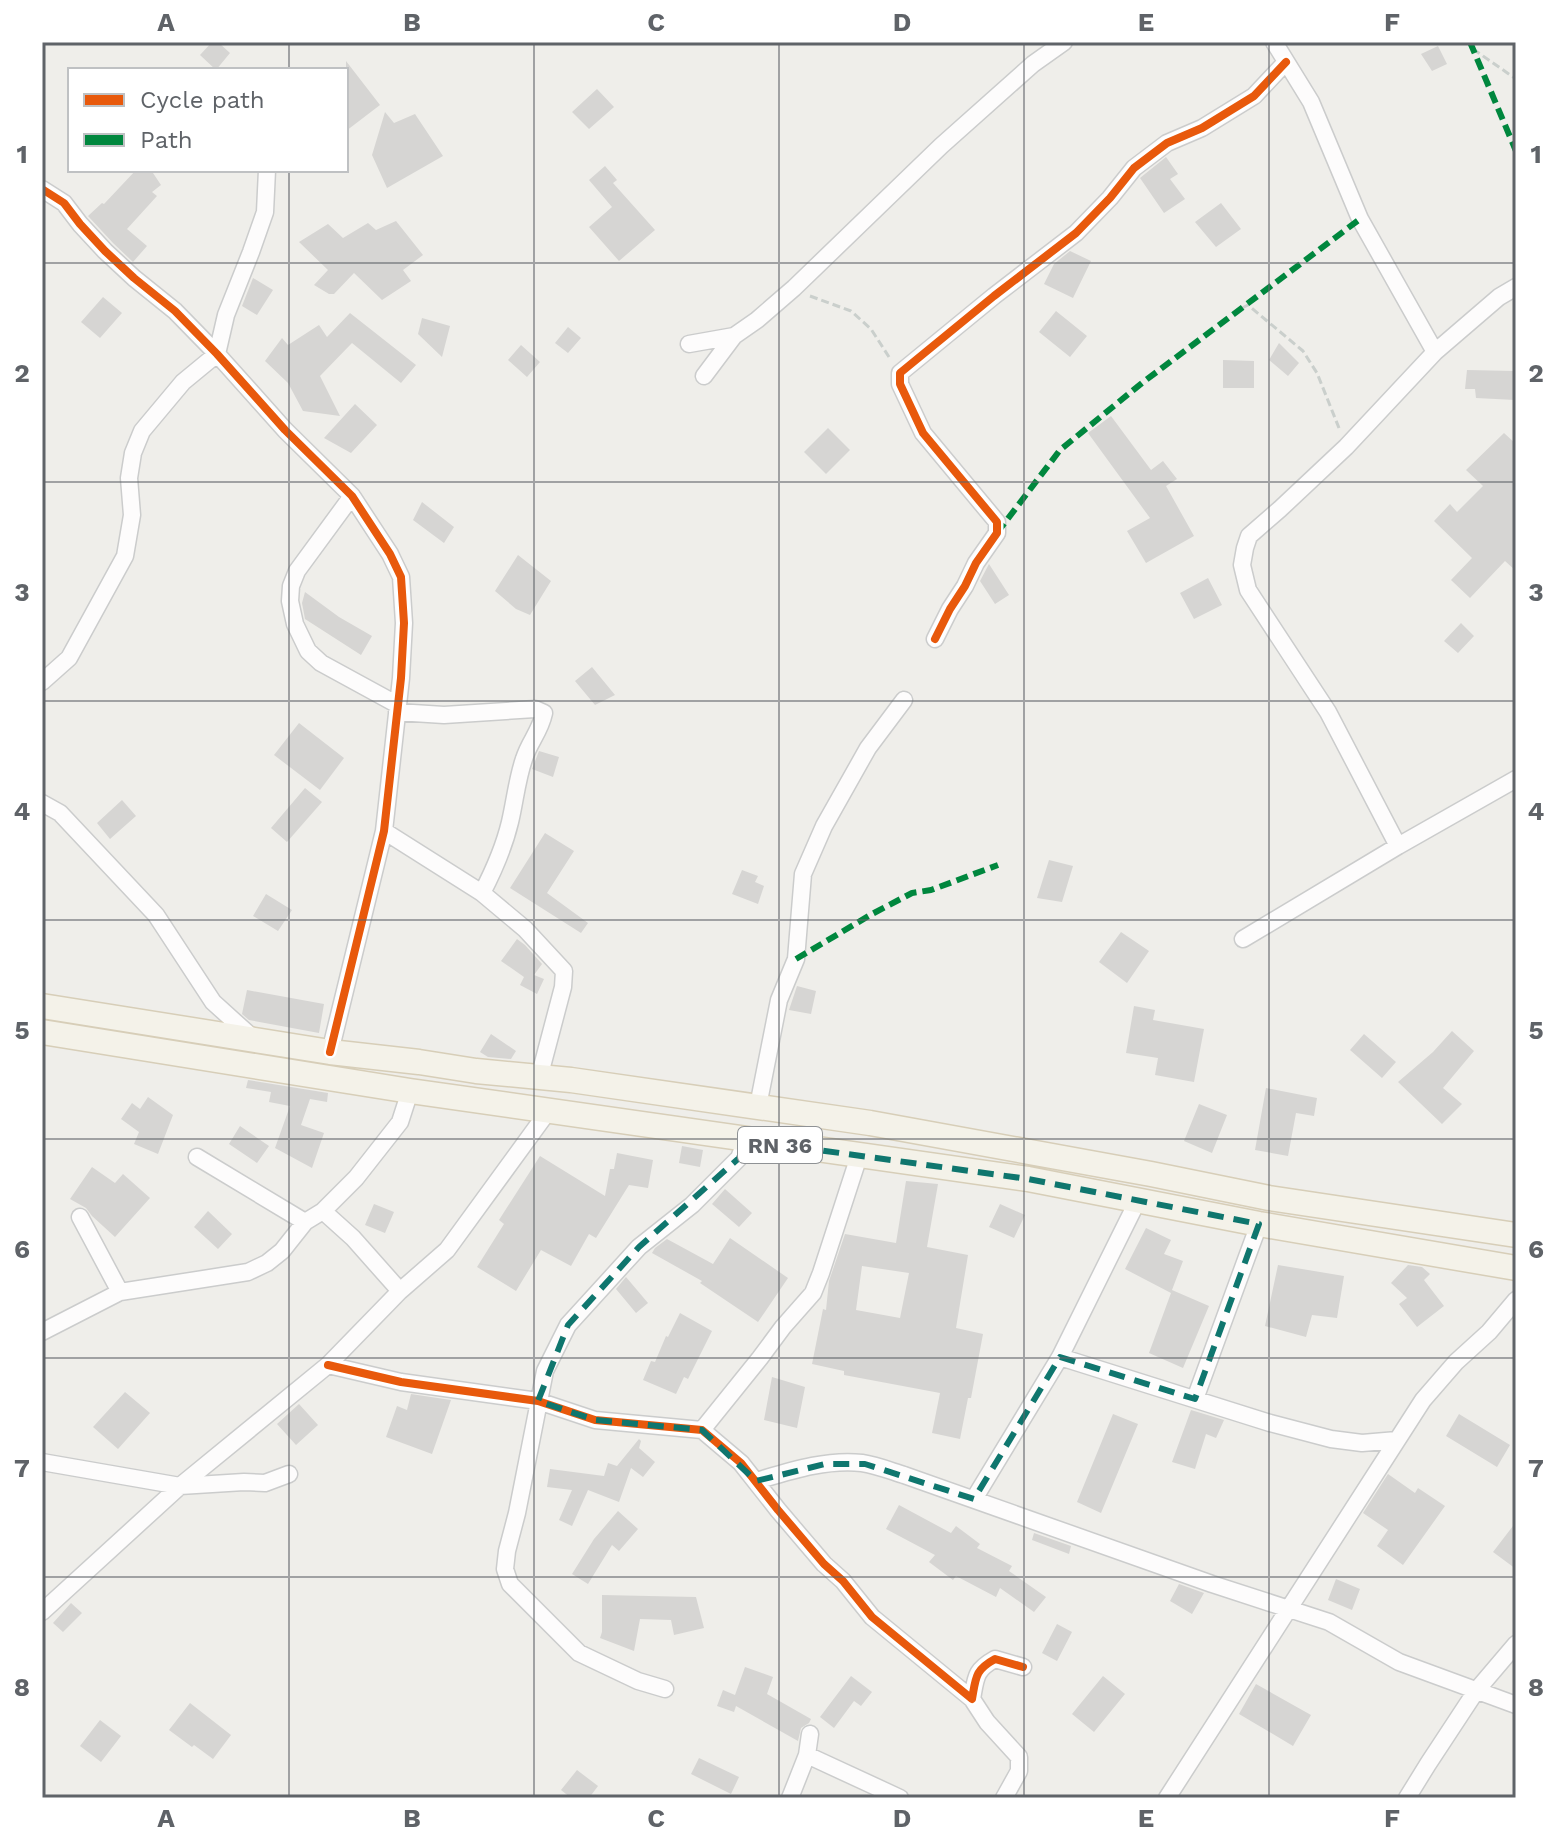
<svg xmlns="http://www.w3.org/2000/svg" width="1558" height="1840" font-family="'Work Sans',sans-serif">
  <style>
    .building { fill: #d6d5d3; fill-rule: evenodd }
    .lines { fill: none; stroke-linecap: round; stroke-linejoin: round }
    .street-casing { stroke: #cbcccc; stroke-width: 19 }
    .primary-casing { stroke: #d7ceb8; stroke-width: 27 }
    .path { stroke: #cacfcc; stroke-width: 3; stroke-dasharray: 8 4; stroke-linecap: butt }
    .street { stroke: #fdfcfc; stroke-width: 16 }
    .primary { stroke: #f4f2e9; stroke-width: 24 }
    .quiet { stroke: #00873e; stroke-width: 6; stroke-dasharray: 12 6; stroke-linecap: butt }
    .cycleway-casing { stroke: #fff; stroke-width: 13 }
    .cycleway { stroke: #e8590c; stroke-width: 8 }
    .marked { fill: none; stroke: #0f766e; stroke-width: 6; stroke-dasharray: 16 10; stroke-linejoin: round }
    .grid { fill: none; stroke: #5f6368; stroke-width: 2; stroke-opacity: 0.55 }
    .labels { text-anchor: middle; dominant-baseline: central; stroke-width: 6; stroke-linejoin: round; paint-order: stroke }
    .shield { fill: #fff; stroke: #8f9295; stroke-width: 2 }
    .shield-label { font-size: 22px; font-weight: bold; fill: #5f6368 }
    .neatline { fill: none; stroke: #5f6368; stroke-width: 3 }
    .grid-label { font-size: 26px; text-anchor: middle; font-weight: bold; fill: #5f6368 }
  </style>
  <rect width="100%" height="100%" fill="#efeeea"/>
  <!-- building -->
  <path class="building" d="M212 42H218L230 53 216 70 200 55Z
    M1438 46 1447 64 1432 71 1421 54Z
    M346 61 380 105 346 131Z
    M597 89 614 107 589 129 572 112Z
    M385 112 394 123 415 114 443 156 387 188 372 155Z
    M1166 157 1178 174 1170 179 1185 199 1164 213 1140 178Z
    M605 166 617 180 613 183 655 230 619 261 589 227 612 207 589 180Z
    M136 170H151L161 185 152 192 157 196 127 229 147 246 133 262 113 243 88 216 102 203 104 204Z
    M1221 203 1241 229 1216 247 1195 222Z
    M396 221 423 255 403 270 411 281 382 300 354 273 334 294H329L314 285 328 270 299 242 328 224 343 238 368 223 376 230Z
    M1070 251 1091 261 1073 298 1044 284 1054 264Z
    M253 278 273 290 257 315 242 306Z
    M103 297 122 313 100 338 81 322Z
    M1056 311 1087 336 1070 357 1039 332Z
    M350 313 416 365 401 383 352 343 320 376 340 416 303 411 288 383 265 361 282 338 288 345 319 325 327 337Z
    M422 318 450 326 442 357 418 334Z
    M568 327 581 338 568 353 555 343Z
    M1279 343 1299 363 1288 376 1269 360Z
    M521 345 540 362 527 377 508 360Z
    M1223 360 1254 361V388H1223Z
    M1467 370 1514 371 1515 400 1476 398 1475 389H1465Z
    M355 404 377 425 351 453 324 438Z
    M1111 416 1151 470 1163 461 1177 479 1166 486 1194 536 1146 563 1127 531 1150 518 1088 433Z
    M828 428 850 450 826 474 804 452Z
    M1504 433 1516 444V571L1505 561 1470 598 1451 580 1472 558 1434 521 1450 504 1457 512 1483 486 1466 470Z
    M422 502 454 527 444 543 413 520Z
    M518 555 551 581 530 615 516 609 495 591Z
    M989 564 1009 595 995 604 980 581Z
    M1208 578 1222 605 1194 619 1180 593Z
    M305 592 339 617 372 636 361 655 305 619 302 603Z
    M1461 623 1474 636 1458 653 1444 641Z
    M592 667 615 695 595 705 575 681Z
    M299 723 344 758 320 790 274 755Z
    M539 751 559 757 553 777 532 769Z
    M305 788 322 802 287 842 271 828Z
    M122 800 136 816 110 839 97 823Z
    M545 833 574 851 547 893 588 923 581 933 510 888Z
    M1049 860 1073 866 1062 902 1037 898Z
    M742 870 758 876 755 882 764 886 758 904 732 894Z
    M266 894 292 910 278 931 253 916Z
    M1121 932 1149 951 1127 983 1099 962Z
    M517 939 525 945 542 964 534 975 544 979 537 994 520 985 524 977 501 961Z
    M797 986 816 991 811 1014 789 1010Z
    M247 990 324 1004 319 1033 249 1020 242 1014Z
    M1134 1006 1155 1010 1153 1020 1204 1029 1194 1082 1155 1075 1158 1058 1126 1053Z
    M1452 1031 1474 1051 1443 1088 1462 1104 1442 1124 1398 1082 1433 1052Z
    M491 1034 516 1051 511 1059 488 1057 480 1052Z
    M1364 1034 1396 1062 1382 1078 1350 1050Z
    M248 1080 328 1093 327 1102 310 1099 301 1125 324 1133 312 1168 275 1148 290 1106 269 1102 271 1092 246 1088Z
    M1266 1088 1317 1098 1314 1116 1296 1113 1288 1156 1255 1150Z
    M148 1097 173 1115 158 1154 134 1144 139 1132 121 1119 132 1103 140 1109Z
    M1199 1104 1227 1115 1212 1153 1184 1141Z
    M240 1126 269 1146 257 1163 229 1144Z
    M682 1146 703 1150 700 1167 679 1163Z
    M617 1153 653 1160 648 1188 629 1185 596 1238 589 1234 571 1266 541 1250 516 1291 477 1267 504 1224 499 1220 540 1156 605 1196 610 1169H614Z
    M92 1167 115 1183 123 1174 150 1198 115 1237 92 1216 86 1208 70 1199Z
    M906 1181 938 1184 927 1247 968 1255 956 1328 983 1334 971 1398H968L960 1439 932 1433 940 1393 844 1375V1371L812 1364 823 1309 826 1310 829 1281 845 1234 896 1243ZM862 1266 909 1273 900 1318 856 1310Z
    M725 1189 752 1213 739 1227 712 1204Z
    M374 1204 394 1212 385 1233 365 1225Z
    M1000 1204 1025 1215 1014 1238 989 1227Z
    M208 1211 232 1234 218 1249 194 1227Z
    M1146 1228 1171 1240 1164 1254 1183 1261 1172 1290 1209 1306 1183 1368 1149 1353 1171 1293 1125 1269Z
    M730 1238 788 1278 758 1322 700 1283 702 1281 652 1253 655 1248 667 1239 713 1264Z
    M1278 1265 1344 1276 1337 1318 1312 1315 1306 1337 1265 1326Z
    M1408 1265 1422 1267 1430 1274 1424 1280 1444 1306 1417 1327 1399 1304 1407 1298 1391 1283Z
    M626 1277 648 1303 636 1313 616 1289Z
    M680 1313 712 1331 688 1379 684 1377 676 1394 643 1380 651 1361 655 1362 666 1336 668 1337Z
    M772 1377 805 1387 797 1428 764 1420Z
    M125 1392 150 1413 118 1449 93 1427Z
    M411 1394 451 1400 432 1454 386 1437 397 1406 407 1410Z
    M299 1404 318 1425 296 1445 277 1424Z
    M1191 1410 1224 1420 1216 1438 1206 1434 1195 1469 1172 1462Z
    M1113 1414 1138 1424 1101 1513 1077 1502Z
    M1459 1414 1510 1445 1497 1467 1446 1436Z
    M639 1439 641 1441 639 1448 655 1462 643 1477 631 1468 619 1502 588 1490 572 1526 559 1520 572 1490 547 1487 550 1469 604 1476 608 1463 617 1466Z
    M1388 1474 1415 1493 1418 1488 1445 1506 1403 1565 1377 1546 1388 1530 1363 1513Z
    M899 1505 951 1533 956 1526 980 1544 977 1548 1012 1566 1009 1571 1046 1597 1034 1612 1000 1588 996 1597 956 1576 953 1580 929 1562 935 1555 886 1529Z
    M618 1511 638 1529 619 1551 612 1545 588 1584 572 1574 594 1539Z
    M1516 1522V1569L1493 1552Z
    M1034 1533 1071 1546 1069 1554 1032 1540Z
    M1336 1579 1360 1589 1352 1610 1328 1600Z
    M1179 1584 1204 1593 1192 1614 1170 1601Z
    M602 1595 696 1597 704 1628 674 1635 671 1620 640 1619 634 1651 600 1638 602 1632Z
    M71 1603 82 1613 63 1632 53 1623Z
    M1057 1624 1072 1632 1057 1661 1042 1653Z
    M745 1667 773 1677 767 1694 811 1719 809 1723 801 1728 798 1741 736 1706 734 1712 717 1706 723 1690 735 1695Z
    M851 1676 872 1692 861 1706 854 1701 834 1728 820 1717Z
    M1103 1676 1125 1694 1094 1732 1072 1714Z
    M1256 1684 1311 1715 1293 1746 1239 1714Z
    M190 1703 231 1735 213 1759 194 1745 192 1747 169 1730Z
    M100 1720 121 1736 101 1762 80 1746Z
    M699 1758 739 1777 731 1794 691 1774Z
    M577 1770 598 1786 589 1798H571L561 1790Z"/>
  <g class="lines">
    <!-- street casing -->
    <g class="street-casing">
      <path id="street" d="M1274 42 1311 102 1360 219 1435 352
        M42 189 64 203 80 224 105 251 134 278 175 311 217 354 285 430 352 496 390 554 401 577 404 623 401 678 384 831 330 1052
        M689 344 734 336
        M704 376 734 336 757 320 794 288 941 146 1033 64 1064 42
        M352 496 297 571 291 586 290 601 295 624 308 651 321 663 398 705
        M935 639 950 609 965 586 976 563 997 533V522L923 433 900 384V373L994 296 1076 233 1110 198 1134 168 1167 143 1202 128 1254 96 1286 62
        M42 682 69 658 125 556 132 515 129 478 133 453 142 431 183 382 217 354 226 315 251 252 265 212 267 170
        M397 712 444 715 535 709 544 713C540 732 529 742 524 759 517 779 515 801 510 822 504 847 494 870 482 893
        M42 803 60 813 156 915 213 1002 255 1040
        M384 831 482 893 525 929 564 971 563 987 539 1078
        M1398 846 1328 712 1248 590 1242 565 1245 548 1249 536 1280 509 1346 447 1435 352 1499 297 1516 287
        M1243 939 1398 846 1516 779
        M758 1106 779 1000 796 959 803 874 824 826 868 748 904 700
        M197 1157 305 1222
        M80 1217 120 1292 248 1272 267 1263 282 1251 305 1222 323 1211
        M400 1291 353 1238 323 1211 356 1178 400 1122 410 1091
        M42 1332 120 1292
        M1060 1357 1270 1423 1331 1439 1362 1443 1397 1440
        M328 1365 401 1382 538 1401 595 1420 702 1430 741 1463 778 1510 824 1564 843 1581 872 1617 972 1699C976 1677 975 1670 995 1659L1023 1667
        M1195 1399 1259 1224
        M702 1430 760 1358 783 1327 813 1293 821 1273 859 1156
        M42 1462 180 1486 244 1482 265 1483 289 1474
        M756 1481C790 1471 826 1459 862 1463 876 1465 891 1471 904 1475L1212 1584 1329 1622 1399 1662 1516 1705
        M974 1499 1060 1357 1138 1200
        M42 1612 180 1486 328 1365 400 1291 447 1250 549 1110
        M665 1689 638 1681 579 1653 510 1584 505 1569 507 1551 517 1513 545 1371 568 1325 639 1247 692 1205 739 1158 746 1140
        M972 1699 987 1722 1019 1757V1771L1004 1798
        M810 1734 807 1755 900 1798
        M790 1798 807 1755
        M1167 1798 1423 1400 1456 1362 1489 1332 1516 1300
        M1407 1798 1428 1764 1476 1691 1516 1644"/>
    </g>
    <!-- primary casing -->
    <g class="primary-casing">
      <path id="primary" d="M42 1006 330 1052 419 1062 476 1071 571 1080 870 1123 1151 1174 1269 1198 1516 1235
        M42 1032 410 1091 1028 1179 1259 1224 1516 1268"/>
    </g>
    <!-- path -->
    <path class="path" d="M1473 49 1516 79
      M810 296 851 311 871 329 889 357
      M1242 308 1248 305 1303 351 1317 373 1339 428"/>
    <!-- street -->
    <use href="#street" class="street"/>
    <!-- primary -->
    <use href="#primary" class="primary"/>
    <!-- quiet -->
    <path class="quiet" d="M1470 42 1516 151
      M997 533 1060 450 1142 383 1360 219
      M796 959 872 914 912 893 931 890 998 865"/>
    <!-- cycleway casing -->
    <g class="cycleway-casing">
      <path id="cycleway" d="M42 189 64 203 80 224 105 251 134 278 175 311 217 354 285 430 352 496 390 554 401 577 404 623 401 678 384 831 330 1052
        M935 639 950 609 965 586 976 563 997 533V522L923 433 900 384V373L994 296 1076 233 1110 198 1134 168 1167 143 1202 128 1254 96 1286 62
        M328 1365 401 1382 538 1401 595 1420 702 1430 741 1463 778 1510 824 1564 843 1581 872 1617 972 1699C976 1677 975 1670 995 1659L1023 1667"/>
    </g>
    <!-- cycleway -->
    <use href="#cycleway" class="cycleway"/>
  </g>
  <!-- marked area -->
  <path class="marked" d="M746 1140 1028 1179 1259 1224 1195 1399 1060 1357 974 1499 865 1464H825L756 1481 702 1430 595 1420 538 1401 568 1325 639 1247 739 1158Z"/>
  <!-- grid -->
  <path class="grid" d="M289 42V70M534 42V1798M779 42V1798M1024 42V1798M1269 42V1798M289 170V1798M42 263H1516M42 482H1516M42 701H1516M42 920H1516M42 1139H1516M42 1358H1516M42 1577H1516"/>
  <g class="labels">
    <!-- shield labels -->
    <rect class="shield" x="738" y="1127" width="84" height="36" rx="6"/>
    <g class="shield-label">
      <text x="780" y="1145">RN 36</text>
    </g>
  </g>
  <!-- border -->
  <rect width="1558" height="1840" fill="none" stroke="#ffffff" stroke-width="88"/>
  <!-- legend -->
  <rect x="68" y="68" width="280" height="104" fill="#ffffff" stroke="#bfc1c3" stroke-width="2"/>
  <rect x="84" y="94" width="40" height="12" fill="#e8590c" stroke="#bfc1c3" stroke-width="2"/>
  <text x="140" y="108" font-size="24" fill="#5f6368">Cycle path</text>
  <rect x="84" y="134" width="40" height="12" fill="#00873e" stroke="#bfc1c3" stroke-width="2"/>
  <text x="140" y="148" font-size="24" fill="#5f6368">Path</text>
  <rect x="44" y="44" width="1470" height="1752" class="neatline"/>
  <g class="grid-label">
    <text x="166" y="31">A</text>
    <text x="412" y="31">B</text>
    <text x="656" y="31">C</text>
    <text x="902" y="31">D</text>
    <text x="1146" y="31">E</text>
    <text x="1392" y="31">F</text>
    <text x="22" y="163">1</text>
    <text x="1536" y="163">1</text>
    <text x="22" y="382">2</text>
    <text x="1536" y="382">2</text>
    <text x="22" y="601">3</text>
    <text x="1536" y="601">3</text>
    <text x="22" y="820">4</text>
    <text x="1536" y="820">4</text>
    <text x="22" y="1039">5</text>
    <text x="1536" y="1039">5</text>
    <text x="22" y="1258">6</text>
    <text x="1536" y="1258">6</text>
    <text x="22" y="1477">7</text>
    <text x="1536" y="1477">7</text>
    <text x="22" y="1696">8</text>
    <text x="1536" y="1696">8</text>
    <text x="166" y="1827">A</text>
    <text x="412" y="1827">B</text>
    <text x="656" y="1827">C</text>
    <text x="902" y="1827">D</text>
    <text x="1146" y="1827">E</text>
    <text x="1392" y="1827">F</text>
  </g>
</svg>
